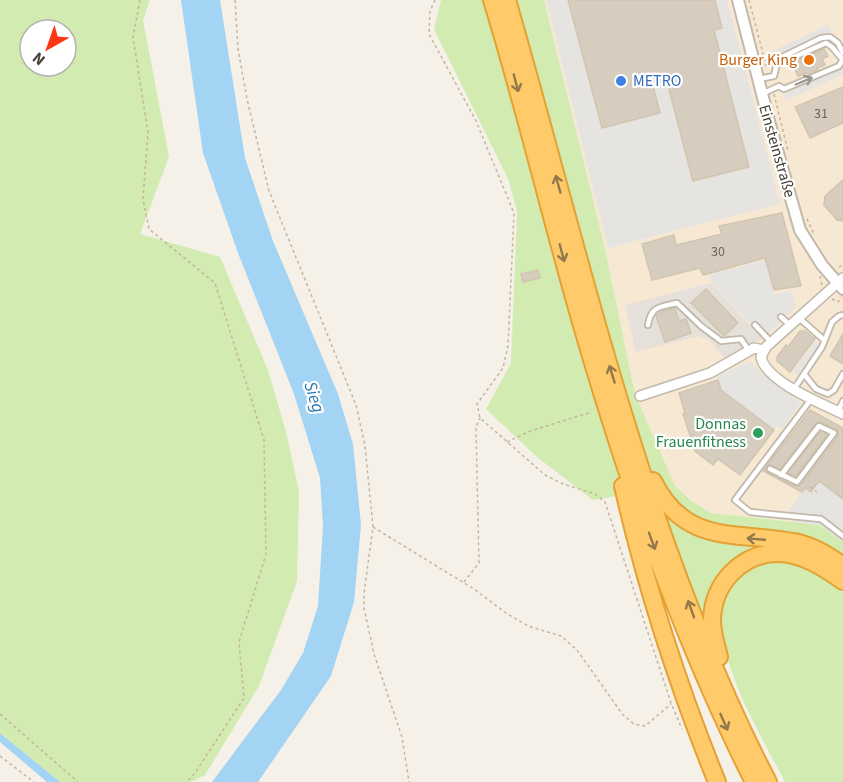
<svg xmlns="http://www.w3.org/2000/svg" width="843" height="782" font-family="'Source Sans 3',sans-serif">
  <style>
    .commercial { fill: #f7e8d4 }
    .industrial { fill: #e5e0da }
    .green { fill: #d1ebb0; fill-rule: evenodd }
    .parking { fill: #e6e4e1 }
    .water { fill: #a3d4f4 }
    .building { fill: #d7cdbe; stroke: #d2c5b0; stroke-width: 1.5 }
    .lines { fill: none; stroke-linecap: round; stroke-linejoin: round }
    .service-casing { stroke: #c1b9ab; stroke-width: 8 }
    .minor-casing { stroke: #c1b9ab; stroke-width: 12 }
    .tertiary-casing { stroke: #c1b9ab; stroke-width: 14 }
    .motorway-casing { stroke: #e5a133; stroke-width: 20 }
    .path { stroke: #c4b59b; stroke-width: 1.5; stroke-dasharray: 3 3; stroke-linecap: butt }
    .service { stroke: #fff; stroke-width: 4.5 }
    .minor { stroke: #fff; stroke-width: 9 }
    .tertiary { stroke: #fff; stroke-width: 10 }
    .motorway { stroke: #ffcb6a; stroke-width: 16 }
    .oneway { stroke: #9b9791 }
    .oneway2 { stroke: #92794b }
    .food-dot { fill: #e8710a; stroke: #fff; stroke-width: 2 }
    .shop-dot { fill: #3f7fe0; stroke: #fff; stroke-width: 2 }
    .leisure-dot { fill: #2e9e5b; stroke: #fff; stroke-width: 2 }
    .labels { text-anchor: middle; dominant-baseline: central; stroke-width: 4.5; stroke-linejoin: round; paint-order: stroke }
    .number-label { font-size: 14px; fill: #6c6559 }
    .food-label { font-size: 16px; fill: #c56008; stroke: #fff; text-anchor: end }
    .shop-label { font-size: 16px; fill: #366cbe; stroke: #fff; text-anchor: start }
    .street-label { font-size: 16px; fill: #494237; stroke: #fff }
    .leisure-label { font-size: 16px; fill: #27864d; stroke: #fff; text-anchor: end }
    .water-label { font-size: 18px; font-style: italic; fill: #297ab2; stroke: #fff }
  </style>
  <rect width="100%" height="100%" fill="#f5f1e9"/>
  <!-- commercial -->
  <path class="commercial" d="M544 0H843V542L820 524 711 513 690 500 675 487 635 394 605 249Z"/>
  <!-- industrial -->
  <path class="industrial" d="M711 283 762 339 725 358 708 339 698 336 636 352 625 305Z"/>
  <!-- green -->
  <path class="green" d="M0 0H150L143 20 169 157 140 234 220 257 268 370 286 432 299 491 297 581 259 686 205 775 191 782H60L0 733ZM30 30H66V66H30Z
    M441 0H544L605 249 635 394 675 486 690 500 711 513 820 525 843 542V559L727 531 694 520 663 488 593 500 537 457 486 409 511 363 517 212 509 181 434 29Z
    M663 509 674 516 785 545 741 559 708 629Z
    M784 559C806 566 827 575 843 593V782H785C761 734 692 627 736 580 750 564 763 561 784 559Z"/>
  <!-- parking -->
  <path class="parking" d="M546 0H727L780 204 608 248Z
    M828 25 832 31 771 58 770 52Z
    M843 67V74L788 100 783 95Z
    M765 260 774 295 791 290 796 307 764 338 711 282 709 275Z
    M815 342 821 346 799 376 793 371Z
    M751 362 758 370 801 403 782 429 777 426 774 429 722 390 717 375Z
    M814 477 843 499V542L820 525 793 522 794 513 787 512Z"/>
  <!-- water -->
  <path class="water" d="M181 0H220L245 158 273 241 338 394 353 444 361 525 354 602 331 676 258 782H212L281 690 303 653 318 606 323 526 320 478 294 394 238 253 203 153Z
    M0 733 60 782H47L0 742Z"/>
  <!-- building -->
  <path class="building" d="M568 0H715L722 28 714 30 749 167 693 181 666 78 652 82 660 113 602 128Z
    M824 49 828 56 822 59 825 65 817 68 818 70 798 76 792 63Z
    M843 87V123L810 138 795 107Z
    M843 180V221L837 220 824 205 825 196Z
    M782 213 801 286 774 290 765 258 703 275 700 268 652 280 642 244 674 235 676 245 722 234 719 226Z
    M538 270 540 278 523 282 521 274Z
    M706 289 738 323 724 336 691 303Z
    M675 308 679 321 686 319 691 333 665 342 656 316 663 311Z
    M800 331H805L815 339 790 372 777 361V357L786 345 788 347Z
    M843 334V364L830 356Z
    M718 380 721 390 774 430 740 475 718 459 713 465 695 451 683 414 685 413 679 393Z
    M810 410 843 428V499L819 481 811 492 805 488 802 492 763 471 766 467 767 472 779 479 796 486 801 485 838 436V431L836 429 821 422H817L780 469 771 465H767Z
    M820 432 827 435 796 476 788 473Z"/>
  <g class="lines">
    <!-- service casing -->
    <g class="service-casing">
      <path id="service" d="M776 65 826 43 832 47 843 60
        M759 79 774 76 778 59 821 38 830 37 838 43 843 53
        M764 93 779 86 784 89 839 66 843 59
        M781 317 790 325
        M799 318 824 340
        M648 325C651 306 660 307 677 303L701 326 721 341 741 339 749 351
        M755 325 771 342
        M804 374 816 389 828 394 834 390 843 374
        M794 389 822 347 832 322 839 316 843 315
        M812 398 735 500 750 512 821 519 843 536
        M838 411 843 401
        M770 469 797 482 834 433 819 426 781 475"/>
    </g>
    <!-- minor casing -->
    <g class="minor-casing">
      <path id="minor" d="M843 278 766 347 761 357C766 382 821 403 843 414
        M640 396 710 373 754 348 763 350"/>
    </g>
    <!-- tertiary casing -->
    <g class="tertiary-casing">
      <path id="tertiary" d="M738 0 770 125 800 230 822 265 843 289"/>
    </g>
    <!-- motorway casing -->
    <g class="motorway-casing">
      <path id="motorway" d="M492 0C524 104 549 210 579 315 625 475 679 633 754 782
        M507 0C583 263 641 537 768 782
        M653 481C685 546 735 531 793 542 812 545 828 555 843 566
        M623 486C646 587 678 686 717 782
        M719 657C716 645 712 633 712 620 713 583 742 552 780 553 803 554 825 568 843 581"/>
    </g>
    <!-- path -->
    <path class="path" d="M140 0 133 37 148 133 143 199 149 229 215 283 264 440 266 554 239 642 244 698 195 773 187 782
      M235 0 238 49 247 99 269 191 356 405 365 446 373 527 364 593V608L374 654 402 737 409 782
      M435 0 430 11 429 34 476 121 514 213 508 346 503 368 477 404 480 418 545 475 563 484 595 494 605 502 671 703 682 729
      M749 0 767 69
      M774 94 788 151
      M807 219 814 234
      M839 267 843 265
      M820 276 822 285
      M832 299 838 302 842 297
      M507 442 530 431 592 412
      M810 487 817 492
      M373 527 474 589 506 613 528 626 561 636 577 650 623 715 634 724 645 726 671 704
      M464 582 479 563 476 427 480 418
      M0 714 78 782
      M0 756 34 782"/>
    <!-- service -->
    <use href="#service" class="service"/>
    <!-- minor -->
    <use href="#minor" class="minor"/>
    <!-- tertiary -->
    <use href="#tertiary" class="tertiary"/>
    <!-- motorway -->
    <use href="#motorway" class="motorway"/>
  </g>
  <!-- one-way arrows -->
  <defs><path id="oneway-shaft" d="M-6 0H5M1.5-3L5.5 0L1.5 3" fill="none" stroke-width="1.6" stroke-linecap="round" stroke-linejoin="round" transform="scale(1.5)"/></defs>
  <use class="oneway" href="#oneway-shaft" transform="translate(804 81) rotate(-23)"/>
  <g class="oneway2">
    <use href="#oneway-shaft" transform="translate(516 83) rotate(75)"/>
    <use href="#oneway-shaft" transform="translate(558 184) rotate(-106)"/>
    <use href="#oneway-shaft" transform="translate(562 253) rotate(75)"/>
    <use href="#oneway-shaft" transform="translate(612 374) rotate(-107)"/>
    <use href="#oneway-shaft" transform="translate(756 539) rotate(-175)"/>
    <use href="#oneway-shaft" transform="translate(652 541) rotate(70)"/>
    <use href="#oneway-shaft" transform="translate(691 609) rotate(-110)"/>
    <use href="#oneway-shaft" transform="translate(724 722) rotate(66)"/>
  </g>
  <!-- markers -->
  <circle class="food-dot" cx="809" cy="60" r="6"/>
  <circle class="shop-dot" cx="621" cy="81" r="6"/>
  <circle class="leisure-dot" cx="758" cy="433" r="6"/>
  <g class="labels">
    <!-- number labels -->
    <g class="number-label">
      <text x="821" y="114">31</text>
      <text x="718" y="252">30</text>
    </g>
    <!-- food labels -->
    <g class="food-label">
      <text x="797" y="60">Burger King</text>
    </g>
    <!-- shop labels -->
    <g class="shop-label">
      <text x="633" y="81">METRO</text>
    </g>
    <!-- street labels -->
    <g class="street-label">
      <text transform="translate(777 151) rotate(74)">Einsteinstraße</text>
    </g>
    <!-- leisure labels -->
    <g class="leisure-label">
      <text x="746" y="424">Donnas<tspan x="746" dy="18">Frauenfitness</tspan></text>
    </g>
    <!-- water labels -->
    <g class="water-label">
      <text transform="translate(314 397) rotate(72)">Sieg</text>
    </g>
  </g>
  <!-- north arrow -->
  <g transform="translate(48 48) rotate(220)"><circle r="28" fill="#ffffff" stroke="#b6b3af" stroke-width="1.5"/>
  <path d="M0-4.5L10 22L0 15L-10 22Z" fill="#ff3616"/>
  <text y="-9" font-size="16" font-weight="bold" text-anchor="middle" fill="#494237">N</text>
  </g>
</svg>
